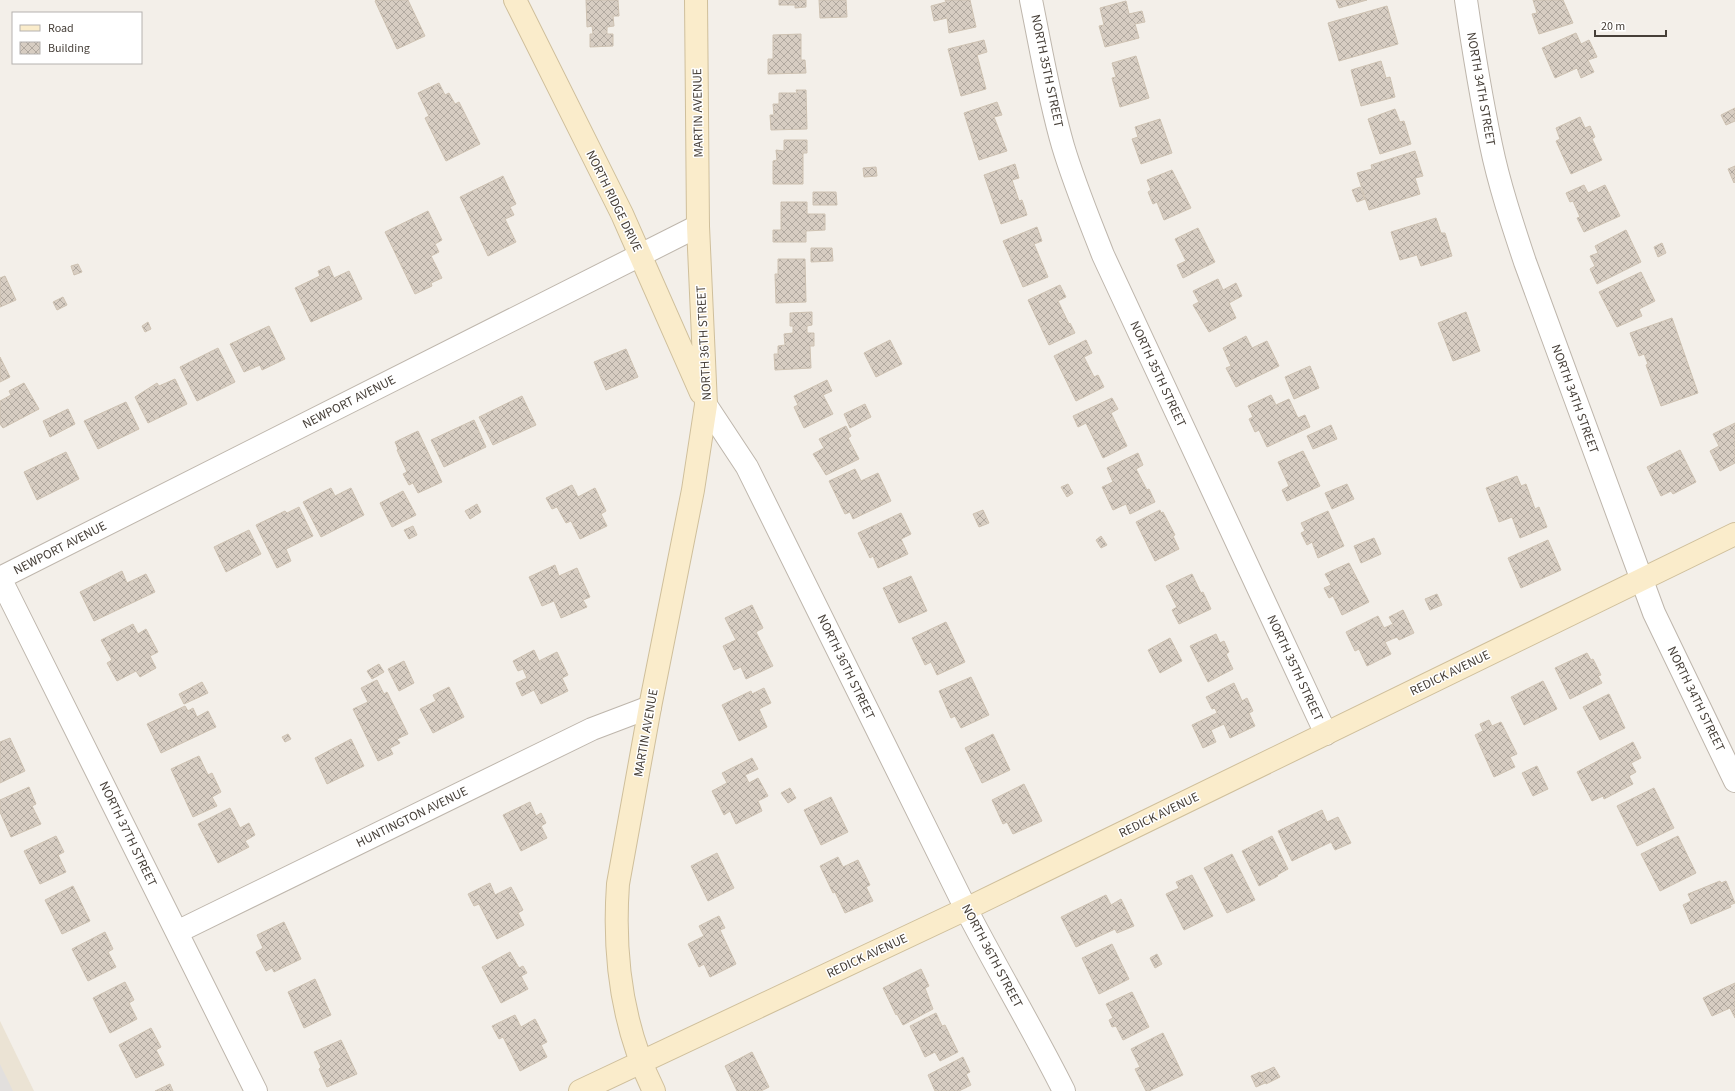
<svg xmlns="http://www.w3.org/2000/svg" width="1735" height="1091" font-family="'Source Sans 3',sans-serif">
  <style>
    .education { fill: #ebe3d4 }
    .parking { fill: #e2dfdd }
    .building { fill: url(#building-cross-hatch); stroke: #cec2b2 }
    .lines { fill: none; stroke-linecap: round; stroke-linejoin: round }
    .street-casing { stroke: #beb6ac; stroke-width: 24 }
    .secondary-casing { stroke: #cfbf9b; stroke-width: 24 }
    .street { stroke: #fff; stroke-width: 22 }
    .secondary { stroke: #faeccb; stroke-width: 22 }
    .labels { text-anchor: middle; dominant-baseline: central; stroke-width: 3; stroke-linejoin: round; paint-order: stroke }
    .street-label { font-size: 13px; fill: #463f38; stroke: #fff }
  </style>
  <defs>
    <pattern id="building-cross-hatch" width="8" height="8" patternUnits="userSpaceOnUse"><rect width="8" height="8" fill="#d7cdc2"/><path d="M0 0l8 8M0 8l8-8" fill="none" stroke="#b0a89f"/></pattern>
  </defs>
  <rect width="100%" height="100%" fill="#f3efe9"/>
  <!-- education -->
  <path class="education" d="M0 1021 34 1091H0Z"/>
  <!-- parking -->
  <path class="parking" d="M0 1064 13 1091H0Z"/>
  <!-- building -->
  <path class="building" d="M376 0H408L425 36 397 49 375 1Z
    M586 0H618L619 16H613L614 26 607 27V34H613V46L590 47V34H593L592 26 587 27Z
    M779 0H806V7L795 8V5H779Z
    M819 0H846L847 17 820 18Z
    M945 0H970L976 27 949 33 947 18 934 21 931 6 946 2Z
    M1336 0H1367L1339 8Z
    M1533 0H1563L1573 23 1539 34 1532 14 1537 13Z
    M1126 1 1129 14 1142 11 1145 22 1135 24 1139 38 1105 47 1099 26 1104 25 1100 8Z
    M1387 6 1398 44 1339 61 1328 23Z
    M1576 33 1581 44 1589 40 1597 57 1588 60 1594 72 1581 78 1577 68 1555 78 1542 48Z
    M801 34V60H805L806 73 768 74V59H773V35Z
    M984 40 987 52 977 55 986 89 961 96 948 49Z
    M1136 56 1149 98 1120 107 1112 78 1116 77 1112 63Z
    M1381 61 1386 78 1390 77 1395 97 1361 106 1351 70Z
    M439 83 445 95 449 93 455 104 459 102 480 144 446 161 425 118 429 116 418 93Z
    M796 90H806L807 129 771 130 770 115H774L773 104H779V93H797Z
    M997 102 1002 115 994 117 1007 151 979 160 964 113Z
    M1735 108V121L1726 125 1721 115Z
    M1395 109 1400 122 1404 121 1411 144 1380 154 1368 119Z
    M1580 117 1585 128 1590 126 1595 137 1592 139 1602 160 1571 174 1556 141 1560 139 1556 128Z
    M1160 119 1172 153 1141 164 1132 139 1138 137 1135 127Z
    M784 140H807V153H803V184H773V161L777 160 776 150 784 151Z
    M1415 151 1423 176 1415 178 1420 194 1369 210 1357 173 1372 169 1371 165Z
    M1015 164 1019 178 1012 180 1019 201 1022 200 1027 215 1001 224 984 175Z
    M1735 166V182L1734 183 1728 169Z
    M876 167 877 176 864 177 863 168Z
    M1172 170 1191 208 1164 220 1157 202 1153 204 1148 192 1151 190 1147 180Z
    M503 176 516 204 510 207 514 215 505 219 516 242 488 256 460 197Z
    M1584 185 1588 193 1605 185 1620 216 1584 232 1577 218 1580 217 1573 201 1570 202 1566 193Z
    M1360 187 1365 199 1357 202 1352 190Z
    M813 192H836L837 205H813Z
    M781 202H807V214H825V230L806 231V242H773V230H781Z
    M428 211 442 240 435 244 439 252 431 256 442 278 431 283 432 286 415 294 385 232Z
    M1436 218 1441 233H1445L1452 256 1421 266 1417 255 1400 260 1391 232Z
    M1037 227 1042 241 1034 244 1048 277 1023 287 1003 241Z
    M1198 228 1215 262 1183 278 1177 265 1186 261 1175 239Z
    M1626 230 1641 262 1597 284 1590 269 1595 266 1590 256 1598 253 1595 246Z
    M1662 243 1666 253 1658 257 1654 247Z
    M811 248H832L833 261 811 262Z
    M778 259H805L806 302 776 303 775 274H778Z
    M78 264 82 272 74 275 71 266Z
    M329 266 334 278 349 271 362 299 311 322 295 288 320 276 318 271Z
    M1641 272 1655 301 1639 309 1642 316 1617 327 1599 292Z
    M5 276 16 300 0 307V278Z
    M1218 279 1223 290 1236 283 1242 296 1229 303 1236 318 1209 332 1193 305 1199 302 1193 291Z
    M1060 285 1066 297 1058 301 1069 324 1070 323 1075 333 1049 345 1028 300Z
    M63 297 67 305 57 310 53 302Z
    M812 312V325L807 326V333H814V346H810L811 368 775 370 774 354H778V346L785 345 784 334 793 333V326H790V313Z
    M1466 312 1480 351 1453 361 1438 323Z
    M1672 318 1698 393 1661 406 1646 365 1648 364 1644 354 1639 356 1630 333Z
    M148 322 151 329 145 332 142 326Z
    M269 326 285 359 262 370 260 365 244 372 230 344Z
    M1246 336 1252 348 1267 341 1279 366 1236 387 1226 368 1231 366 1223 348Z
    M890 340 902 364 876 377 864 353Z
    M1086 340 1092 353 1084 357 1094 377 1098 375 1104 387 1076 401 1054 356Z
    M218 348 235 382 197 401 180 367Z
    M626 349 638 377 606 390 594 362Z
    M0 357 10 377 0 382Z
    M1310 366 1319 388 1294 399 1285 377Z
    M175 379 187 404 148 423 135 397 157 383 159 386Z
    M827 380 832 391 823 395 833 414 804 428 794 407 798 405 794 396Z
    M24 383 39 409 3 428 0 424V401L11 395 9 391Z
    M1271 395 1276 405 1289 399 1298 418 1305 415 1310 427 1267 447 1259 430 1255 432 1249 419 1253 417 1248 406Z
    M522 396 536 425 493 445 479 417Z
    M1112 398 1118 409 1111 413 1127 446 1103 458 1086 423 1078 427 1073 416Z
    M126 402 139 429 98 449 84 421Z
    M865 404 871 417 850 428 844 414Z
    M68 409 75 424 50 437 43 421Z
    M474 420 486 447 444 467 431 440Z
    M1735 423V463L1720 471 1710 451 1719 446 1713 434Z
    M1331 425 1337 439 1313 449 1307 436Z
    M846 426 851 436 848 438 859 459 826 475 813 454 824 448 819 439Z
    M418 431 442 482 418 493 413 483 409 485 403 474 407 472 397 450 398 449 395 442Z
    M1680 450 1696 482 1673 494 1671 491 1661 496 1647 467Z
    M1303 451 1320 486 1287 501 1282 490 1289 486 1278 462Z
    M66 452 79 479 37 500 24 472Z
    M1138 453 1143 465 1136 469 1147 490 1149 489 1155 502 1130 514 1126 504 1113 510 1102 487 1113 482 1107 468Z
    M855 469 861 481 878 473 891 501 853 519 850 512 845 514 829 481Z
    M1517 476 1521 486 1526 484 1535 509 1539 507 1547 527 1520 538 1512 517 1499 522 1486 488Z
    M1068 484 1073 493 1067 497 1061 487Z
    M1347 484 1354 499 1332 509 1325 493Z
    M572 485 578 497 595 488 606 511 601 514 607 526 580 539 571 521 566 523 557 507 552 509 546 498Z
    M331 488 335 496 351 488 364 515 321 537 303 502Z
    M403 491 416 515 392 527 380 503Z
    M477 504 481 512 470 519 465 511Z
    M299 507 313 536 286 549 291 561 277 568 256 525 285 511 287 513Z
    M983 510 989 523 979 527 973 514Z
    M1160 510 1161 513 1163 512 1175 535 1173 536 1179 549 1155 561 1136 522Z
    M1328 511 1344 546 1318 558 1312 542 1307 545 1301 533 1305 531 1301 523Z
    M901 513 911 534 901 539 908 554 878 568 873 556 870 558 858 533Z
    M413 526 417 535 409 539 404 530Z
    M249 530 261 554 226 572 214 547Z
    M1101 536 1107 545 1101 548 1096 540Z
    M1374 538 1381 554 1361 563 1354 546Z
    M1548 540 1561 570 1521 588 1508 558Z
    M1349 563 1369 602 1342 615 1333 596 1329 598 1324 588 1331 585 1325 574Z
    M555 565 559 576 577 568 590 597 583 600 587 607 561 618 554 601 542 606 529 577Z
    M122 571 127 583 146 574 155 592 94 621 80 592Z
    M1192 574 1201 593 1203 592 1211 609 1179 624 1172 610 1177 607 1166 586Z
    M911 576 927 611 899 623 883 588Z
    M1437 594 1442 605 1430 610 1425 599Z
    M752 605 763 628 756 632 773 666 746 679 741 667 734 670 723 646 736 640 725 618Z
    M1403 610 1414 633 1399 640 1397 637 1385 642 1391 654 1367 666 1359 649 1355 651 1346 632 1378 616 1384 628 1393 624 1389 617Z
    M946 622 965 662 937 675 931 662 925 665 912 638Z
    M133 624 138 634 146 629 158 652 150 656 156 668 140 677 136 671 117 681 107 663 112 660 101 640Z
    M1216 634 1220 643 1224 641 1229 652 1226 654 1233 669 1208 682 1190 646Z
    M1170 638 1182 661 1160 673 1148 650Z
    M534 650 539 661 557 652 568 675 562 678 568 691 541 704 534 690 522 696 516 683 527 678 523 669 518 671 513 661Z
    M1587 653 1591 660 1593 659 1601 675 1598 676 1602 683 1570 699 1555 668Z
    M404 661 414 683 399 691 388 669Z
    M379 664 384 672 372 679 367 671Z
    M971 677 989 715 961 728 955 716 951 718 939 691Z
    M377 680 384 694 387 692 408 734 397 739 400 743 390 748 393 754 378 761 353 709 368 702 361 688Z
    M1543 681 1557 709 1524 725 1511 697Z
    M202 682 208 693 184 704 179 694Z
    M1234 683 1242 701 1247 698 1253 711 1249 713 1255 726 1230 738 1224 724 1211 730 1216 742 1203 748 1192 725 1217 713 1215 708 1212 709 1206 697Z
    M449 687 464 717 433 733 420 709 436 701 433 695Z
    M764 688 771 703 759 709 767 727 739 741 722 705 751 691 752 694Z
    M1609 694 1625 728 1600 740 1583 707Z
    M185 706 188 711 193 708 197 717 208 711 216 727 161 753 147 724Z
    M1489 720 1492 726 1501 722 1517 754 1510 757 1515 767 1494 777 1475 735 1483 731 1480 724Z
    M288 734 291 739 285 742 282 737Z
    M993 734 1010 770 982 783 965 748Z
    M10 738 25 771 0 783V742Z
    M351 739 364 766 327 784 315 758Z
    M1633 742 1641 758 1631 763 1636 772 1629 776 1633 784 1604 799 1603 796 1592 801 1577 772Z
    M199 756 208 775 212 773 221 792 212 797 217 806 193 817 171 769Z
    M752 758 758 769 745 775 749 783 758 778 768 796 758 801 762 811 736 824 730 811 724 815 712 791 727 783 722 773Z
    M1537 766 1548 789 1533 796 1522 773Z
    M1024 784 1042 821 1013 834 1007 822 1003 824 992 800Z
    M29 787 36 804 32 806 41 824 11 837 0 812V800Z
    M790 788 796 798 788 803 781 793Z
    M1654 788 1674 828 1637 846 1617 806Z
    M831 797 848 832 821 845 804 810Z
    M530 802 536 816 541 813 546 823 541 826 547 838 521 851 503 815Z
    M230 808 240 828 249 823 255 835 245 841 249 847 218 863 198 824Z
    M1322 810 1327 822 1338 817 1351 843 1335 850 1331 842 1292 861 1278 831Z
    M56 836 64 852 58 855 66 872 40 884 24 851Z
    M1272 836 1288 869 1277 875 1278 876 1259 886 1242 851Z
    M1678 836 1696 873 1660 891 1641 854Z
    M717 853 734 888 708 901 691 866Z
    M1232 854 1255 900 1227 913 1204 868Z
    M838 857 843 867 858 860 870 885 866 887 873 901 845 913 835 892 833 893 820 866Z
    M1192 875 1213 916 1184 930 1166 894 1179 888 1176 882Z
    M1720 881 1721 883 1726 881 1735 903 1730 905 1731 907 1691 924 1683 905 1691 901 1688 894Z
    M490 883 495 895 511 887 523 910 518 913 524 925 497 939 479 904 474 906 468 894Z
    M73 886 90 921 62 934 45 900Z
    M1106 895 1111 905 1121 899 1134 926 1117 933 1115 929 1076 947 1061 917Z
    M719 916 725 928 720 930 736 964 710 977 704 964 699 967 688 944 704 936 699 926Z
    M284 922 301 959 274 972 272 968 266 971 256 952 263 948 257 935Z
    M105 932 113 949 108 952 116 967 88 981 72 949Z
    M1112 944 1129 979 1099 994 1082 958Z
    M510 952 519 968 523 966 527 973 521 976 528 989 501 1003 482 967Z
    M1157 954 1162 964 1155 968 1150 958Z
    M921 969 929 986 925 988 933 1009 903 1025 897 1014 896 1015 883 988Z
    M315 979 331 1015 304 1028 288 992Z
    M125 982 134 1000 129 1003 137 1019 110 1033 93 998Z
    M1735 983V1018L1730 1008 1712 1016 1703 998Z
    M1132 992 1149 1027 1123 1040 1116 1026 1112 1027 1109 1020 1113 1018 1106 1004Z
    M936 1013 942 1026 945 1025 958 1052 940 1061 935 1052 925 1057 910 1026Z
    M515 1015 521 1027 535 1019 547 1042 541 1045 547 1057 520 1071 503 1037 499 1039 492 1026Z
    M151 1028 161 1047 156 1050 164 1065 136 1078 119 1045Z
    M1163 1033 1183 1075 1149 1091H1146L1135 1069 1140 1067 1131 1049Z
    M341 1040 357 1074 327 1087 319 1069 321 1067 314 1052Z
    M752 1052 769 1087 761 1091H737L725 1066Z
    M963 1057 970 1072 966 1074 971 1085 959 1091H935L928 1075Z
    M1274 1067 1280 1077 1266 1084 1261 1073Z
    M1260 1072 1265 1083 1256 1087 1251 1076Z
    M170 1084 173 1091H155Z"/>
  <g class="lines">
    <!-- street casing -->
    <g class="street-casing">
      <path id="street" d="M1031 0C1041 49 1049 98 1063 146 1074 183 1089 219 1103 255L1326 734
        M1466 0C1473 48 1481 97 1491 145 1499 184 1512 223 1525 262L1654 613 1735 781
        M706 405 747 467 966 909C998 971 1033 1029 1064 1091
        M0 578 698 226
        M0 578 256 1091
        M177 932 592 729 650 707"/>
    </g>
    <!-- secondary casing -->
    <g class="secondary-casing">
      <path id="secondary" d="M515 0 622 214 701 393
        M580 1091 966 909 1735 534
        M654 1091C622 1027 613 955 618 884L650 707 693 490 706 405 698 226 696 0"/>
    </g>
    <!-- street -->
    <use href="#street" class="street"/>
    <!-- secondary -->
    <use href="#secondary" class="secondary"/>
  </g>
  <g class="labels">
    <!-- street labels -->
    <g class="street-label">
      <text transform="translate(1047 71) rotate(78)">NORTH 35TH STREET</text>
      <text transform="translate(1481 89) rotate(80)">NORTH 34TH STREET</text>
      <text transform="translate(698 113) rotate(-91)">MARTIN AVENUE</text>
      <text transform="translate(614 201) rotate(64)">NORTH RIDGE DRIVE</text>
      <text transform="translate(704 343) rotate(-93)">NORTH 36TH STREET</text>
      <text transform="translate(1158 374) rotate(65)">NORTH 35TH STREET</text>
      <text transform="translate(1575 399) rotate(70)">NORTH 34TH STREET</text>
      <text transform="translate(349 402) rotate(-27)">NEWPORT AVENUE</text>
      <text transform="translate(60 548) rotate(-27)">NEWPORT AVENUE</text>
      <text transform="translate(846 667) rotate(64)">NORTH 36TH STREET</text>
      <text transform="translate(1295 668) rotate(65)">NORTH 35TH STREET</text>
      <text transform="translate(1450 673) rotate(-26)">REDICK AVENUE</text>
      <text transform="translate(1696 699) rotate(64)">NORTH 34TH STREET</text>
      <text transform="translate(646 733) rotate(-80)">MARTIN AVENUE</text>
      <text transform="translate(1159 815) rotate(-26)">REDICK AVENUE</text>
      <text transform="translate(412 817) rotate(-26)">HUNTINGTON AVENUE</text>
      <text transform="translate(128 834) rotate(64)">NORTH 37TH STREET</text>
      <text transform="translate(867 956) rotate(-25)">REDICK AVENUE</text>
      <text transform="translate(992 956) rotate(62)">NORTH 36TH STREET</text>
    </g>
  </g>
  <!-- legend -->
  <rect x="12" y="12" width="130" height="52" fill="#ffffff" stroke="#b5b2af"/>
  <rect x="20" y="25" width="20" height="6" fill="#faeccb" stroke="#b5b2af"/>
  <text x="48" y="32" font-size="12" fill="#463f38">Road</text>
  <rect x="20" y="42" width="20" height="12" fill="url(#building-cross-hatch)" stroke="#b5b2af"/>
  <text x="48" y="52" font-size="12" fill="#463f38">Building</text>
  <!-- scale -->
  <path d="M1595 30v6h71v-6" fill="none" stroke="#463f38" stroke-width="2"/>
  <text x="1601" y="30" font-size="12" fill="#463f38" stroke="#ffffff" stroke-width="3" paint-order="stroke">20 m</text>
</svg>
